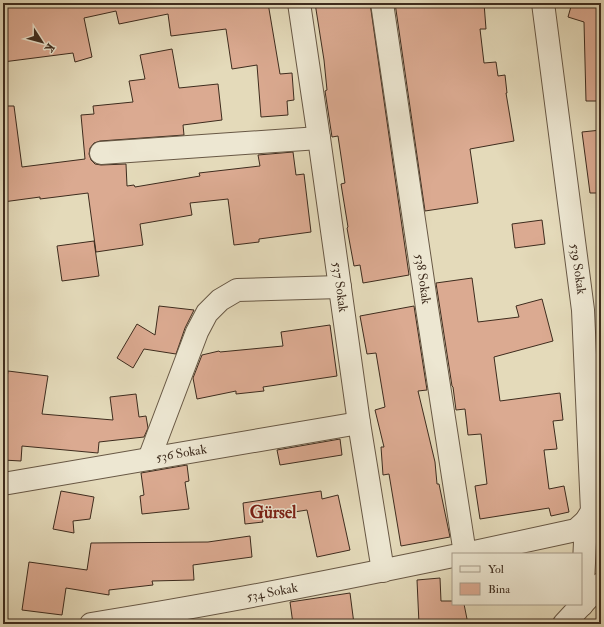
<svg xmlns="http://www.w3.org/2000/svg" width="604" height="627" font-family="'IM FELL Double Pica',serif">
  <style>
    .building { fill: #dbaa91; stroke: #3e2c1e }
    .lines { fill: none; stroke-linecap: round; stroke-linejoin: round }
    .minor-casing { stroke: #685845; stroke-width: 24 }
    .minor { stroke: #ede7d2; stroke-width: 22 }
    .labels { text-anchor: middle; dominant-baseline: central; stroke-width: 3; stroke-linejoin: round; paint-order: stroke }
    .street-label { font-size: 13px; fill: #3e2c1e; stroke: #ede7d2 }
    .district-label { font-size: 17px; font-weight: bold; fill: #7a1f14; stroke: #ede7d2 }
  </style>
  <rect width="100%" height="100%" fill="#e4daba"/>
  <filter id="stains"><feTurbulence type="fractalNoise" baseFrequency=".005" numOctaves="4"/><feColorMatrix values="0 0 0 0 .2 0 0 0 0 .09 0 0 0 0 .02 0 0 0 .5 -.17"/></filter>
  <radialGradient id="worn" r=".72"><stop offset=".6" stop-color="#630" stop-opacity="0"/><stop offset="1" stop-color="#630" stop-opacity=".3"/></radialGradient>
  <!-- building -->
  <path class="building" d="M3 3H268L280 74 292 73 294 100 287 101 288 115 261 117 257 65 232 69 226 29 171 36 168 14 119 24 116 11 84 18 92 57 75 62 73 53 3 62Z
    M315 3H370L409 275 363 283 360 265 354 266 347 228 348 227 341 184 345 183 338 136 332 137 325 91 327 90 324 60Z
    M395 3H484L486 29H480L484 63 496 62 498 76 505 75 507 93H506L514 141 470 149 478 203 425 211Z
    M572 3H601V101H586L584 22 568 17Z
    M172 49 179 88 218 84 222 120 183 125 184 135 100 141 94 143 90 148 89 154 91 160 95 164 101 165 126 164 127 186 134 185 135 187 200 176 199 173 260 166 258 155 293 152 296 175 304 174 311 232 259 239V242L234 245 228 199 190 203 192 215 140 224 143 245 96 252 88 193 40 199V197L3 202V106H14L22 167 85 159 81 115 94 114 93 106 133 102 129 81 145 79 140 55Z
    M601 130V193H590L582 132Z
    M542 220 545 244 515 248 512 224Z
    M94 241 99 276 62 281 57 246Z
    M472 278 478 322 519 317 516 306 542 299 553 341 494 357 500 401 560 393 563 420 553 421 557 449 544 450 549 489 564 486 569 512 551 516 549 508 480 519 475 486 487 484 481 434 468 435 465 409 456 410 453 387 452 386 436 283Z
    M159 306 194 310 185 328 176 354 144 349 133 368 117 358 137 324 155 335Z
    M414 306 427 390 418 391 435 462 437 484H439L450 537 401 546 389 474 383 475 381 447H384L375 410 385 407 376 353 367 354 360 316Z
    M330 325 337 376 263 387 264 391 236 394V391L197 399 193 378 202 355 219 351 220 352 283 346 281 332Z
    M8 371 48 376 42 414 113 420 110 397 136 394 139 417 146 416 148 428 144 437 99 442 98 453 22 446 21 461 3 460V406Z
    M340 439 342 455 280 465 277 450Z
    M187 465 189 481 185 482 189 509 142 514 140 496 144 495 141 473Z
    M61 491 94 497 90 519 73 521 74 533 53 529Z
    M321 491 322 499 338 495 350 550 317 557 307 510 262 517 263 522 245 524 243 503Z
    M250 536 252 557 193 565 194 580 152 581 153 585 109 590V595L66 588 62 615 22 610 29 562 87 570 91 543 208 542Z
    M440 578 441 601H453V604H464L468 624H419L417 580Z
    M350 593 354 624H293L290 602Z"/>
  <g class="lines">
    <!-- minor casing -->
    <g class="minor-casing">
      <g id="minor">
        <path id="s1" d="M299 3 319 138 359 423 383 571"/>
        <path id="s2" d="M382 3 427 308 465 554"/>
        <path d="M101 153 319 138"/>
        <path d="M149 459 197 332 207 313 220 300 237 290 340 287"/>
        <path id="s3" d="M3 484 359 423"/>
        <path d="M465 554 576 530 586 521 592 511 583 310 543 3"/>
        <path d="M582 605 586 521"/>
        <path id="s4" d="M91 624C212 605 333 581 453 556"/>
        <path d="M564 624 601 584"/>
      </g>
    </g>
    <!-- minor -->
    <use href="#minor" class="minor"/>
  </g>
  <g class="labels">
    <!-- street labels -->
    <g class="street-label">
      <text transform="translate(578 269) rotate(82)">539 Sokak</text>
      <text stroke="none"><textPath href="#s2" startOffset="279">538 Sokak</textPath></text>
      <text stroke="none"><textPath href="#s1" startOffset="287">537 Sokak</textPath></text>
      <text stroke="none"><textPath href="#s3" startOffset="181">536 Sokak</textPath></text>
      <text stroke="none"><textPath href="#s4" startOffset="184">534 Sokak</textPath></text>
    </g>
    <!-- district labels -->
    <g class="district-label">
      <text x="273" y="512">Gürsel</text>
    </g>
  </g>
  <!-- margin -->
  <rect width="604" height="627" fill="none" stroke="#e4daba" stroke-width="16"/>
  <rect x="4" y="4" width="596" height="619" fill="none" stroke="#3e2c1e" stroke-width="2"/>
  <rect x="8" y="8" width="588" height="611" fill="none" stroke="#3e2c1e"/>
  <!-- legend -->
  <rect x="452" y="553" width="130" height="52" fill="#ede7d2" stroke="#a79c8a"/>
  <rect x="460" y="566" width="20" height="6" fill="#ede7d2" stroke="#a79c8a"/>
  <text x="488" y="573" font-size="12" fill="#3e2c1e">Yol</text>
  <rect x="460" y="583" width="20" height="12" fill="#dbaa91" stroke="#a79c8a"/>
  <text x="488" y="593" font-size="12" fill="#3e2c1e">Bina</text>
  <!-- north arrow -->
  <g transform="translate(42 42) rotate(126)" stroke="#ede7d2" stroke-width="3" paint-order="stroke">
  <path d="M0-3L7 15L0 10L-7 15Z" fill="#3e2c1e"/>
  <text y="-6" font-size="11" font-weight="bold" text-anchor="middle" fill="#3e2c1e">K</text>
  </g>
  <rect width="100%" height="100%" filter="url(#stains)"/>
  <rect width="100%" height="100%" fill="url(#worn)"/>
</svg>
